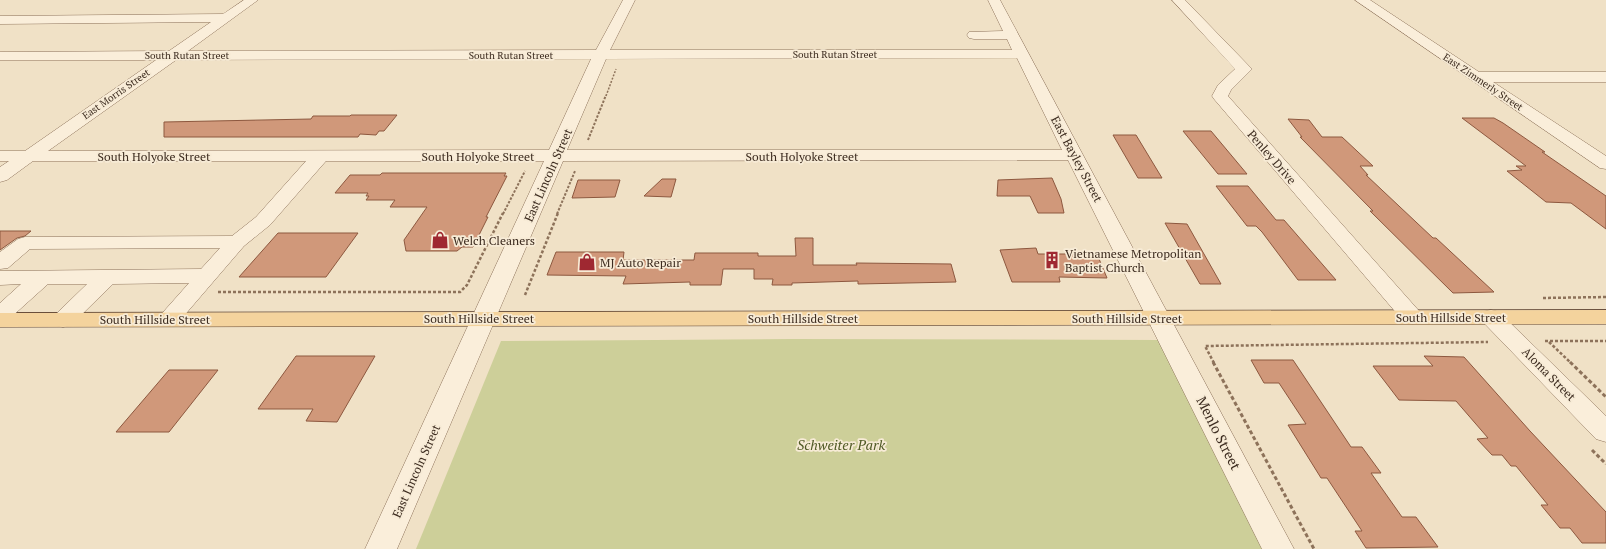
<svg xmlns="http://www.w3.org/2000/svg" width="1606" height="549" font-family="'PT Serif',serif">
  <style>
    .green { fill: #cdcf99 }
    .building { fill: #d0987a; stroke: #8d583f }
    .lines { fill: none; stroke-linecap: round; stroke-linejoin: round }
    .minor-casing { stroke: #8d725a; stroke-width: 1 }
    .major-casing { stroke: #5b402f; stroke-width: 1 }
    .path-far3 { stroke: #8d725a; stroke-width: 1.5; stroke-dasharray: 2 1.5; stroke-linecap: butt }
    .path-far2 { stroke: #8d725a; stroke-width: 2; stroke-dasharray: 2.5 1.5; stroke-linecap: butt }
    .path-far1 { stroke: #8d725a; stroke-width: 2.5; stroke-dasharray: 3 2; stroke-linecap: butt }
    .path { stroke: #8d725a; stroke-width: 3; stroke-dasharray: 4 2.5; stroke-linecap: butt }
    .minor { fill: #faeeda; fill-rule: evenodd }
    .major { fill: #f4d39d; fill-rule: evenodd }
    .labels { text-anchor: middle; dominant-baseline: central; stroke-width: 3.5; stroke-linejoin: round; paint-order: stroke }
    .far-street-label { font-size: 10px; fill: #3c2b1f; stroke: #f7ebd6 }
    .street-label { font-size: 12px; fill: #3c2b1f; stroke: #f7ebd6 }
    .poi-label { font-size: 12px; fill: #3c2b1f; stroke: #f7ebd6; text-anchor: start }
    .near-street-label { font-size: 14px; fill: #3c2b1f; stroke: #f7ebd6 }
    .near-park-label { font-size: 14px; font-style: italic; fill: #505a25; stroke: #f7ebd6 }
  </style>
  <rect width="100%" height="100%" fill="#f0e1c6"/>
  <!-- green -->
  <path class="green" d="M791 339 1159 340 1266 549H416L501 341Z"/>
  <!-- building -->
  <path class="building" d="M351 115H397L384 131H379L376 135 360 134 358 137H164V122L311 119 313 116H350Z
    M1462 118H1494L1503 123 1545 152H1542L1606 196V229L1571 203 1546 202 1507 171 1522 170 1516 166H1526Z
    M1288 119 1309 120 1322 137H1342L1373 166H1360L1368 175H1366L1433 238H1436L1494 292 1453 293 1370 211H1373L1300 137H1302Z
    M1183 131H1211L1247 174H1218Z
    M1113 135H1136L1162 178H1138Z
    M382 173H506L504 176H507L486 217H488L473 247H462L457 251H406L404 240 427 207H390L395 200H366L369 196H366L368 193H335L350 175H380Z
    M1052 178 1061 199 1064 213H1038L1030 196H997L998 180Z
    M662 179H676L671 197 644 196Z
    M578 180H620L615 197 572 198Z
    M1216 186H1248L1276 220H1284L1336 280H1298L1262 232 1256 226H1247Z
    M1165 223 1187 224 1221 284H1200Z
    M0 231H31L25 236 17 238 0 250Z
    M278 233H358L326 277H239Z
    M795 238H813V265H857L856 263 951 264 956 282 858 284V281L792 283V285H772L773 279H754V269H723L721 285H690V282L623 284 626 276 547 275 556 252H624L623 260H694L695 253H758V256H796Z
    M1036 248 1038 254H1097L1107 278 1059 277 1060 282H1012L1000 250Z
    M296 356H375L337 422 306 421 313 409H258Z
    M1424 356 1464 357 1530 431 1606 512V543H1582L1570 528H1560L1541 505H1548L1516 466H1511L1502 455H1492L1477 439 1488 438 1456 401 1399 400 1373 366H1433Z
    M1251 360H1293L1351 447H1362L1381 473H1371L1402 517H1416L1438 547 1366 548 1355 531H1362L1327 478H1321L1288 425 1306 424 1279 383H1264Z
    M169 370H218L169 432H116Z"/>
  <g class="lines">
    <!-- minor casing -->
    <g class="minor-casing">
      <path id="minor" d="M244 0H258L188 51 596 50 623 0H635L610 50H1012L1007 39H974L969 38 967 35 969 32 1003 31 988 0H1000L1294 549H1262L1068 160 563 161 397 549H365L544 161H326L270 225 244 246 177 324 169 326 161 324 157 319 189 283 113 284 71 325 63 327 55 325 51 320 55 315 87 284H48L8 320 0 322V303L21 284 0 285V271L201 269 220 248 30 249 8 268 0 269V252L18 239 25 237 232 236 256 217 306 161H33L7 180 0 182V167L9 161H0V151H25L156 60H0V52L169 51 211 22 0 24V16L223 14ZM1017 58 1062 150H567L606 59ZM591 59 549 150 48 151 176 60Z
        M1172 0H1185L1249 66 1252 69 1231 90 1228 96 1420 312 1424 317 1420 322 1412 324 1404 322 1214 99 1212 96 1218 85 1235 69Z
        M1355 0H1370L1479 72H1606V82H1493L1606 156V169L1600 168Z
        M1491 310 1499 312 1606 416V442L1596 439 1483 322 1479 317 1483 312Z"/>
    </g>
    <!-- major casing -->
    <g class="major-casing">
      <path id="major" d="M1606 310V324L0 327V313Z"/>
    </g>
    <!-- path-far3 -->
    <path class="path-far3" d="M606 96 616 69"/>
    <!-- path-far2 -->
    <path class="path-far2" d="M588 140 606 95
      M503 214 525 171
      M557 214 575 171"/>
    <!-- path-far1 -->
    <path class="path-far1" d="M218 292H460L467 285 503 213
      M525 295 558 213
      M1543 298 1606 297
      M1545 341H1606
      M1549 342 1571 363
      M1214 363 1205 346 1488 342"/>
    <!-- path -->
    <path class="path" d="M1213 362 1314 549
      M1570 362 1606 397
      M1592 450 1606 464"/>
    <!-- minor -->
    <use href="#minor" class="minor"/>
    <!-- major -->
    <use href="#major" class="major"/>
  </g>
  <!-- icons -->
  <defs>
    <g id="shop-bare" transform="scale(1.38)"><path d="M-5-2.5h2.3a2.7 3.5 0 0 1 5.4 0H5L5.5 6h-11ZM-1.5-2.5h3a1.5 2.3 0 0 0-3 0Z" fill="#9f2831" stroke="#f7ebd6" stroke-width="2.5" paint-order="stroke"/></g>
    <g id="building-bare" transform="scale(1.38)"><path d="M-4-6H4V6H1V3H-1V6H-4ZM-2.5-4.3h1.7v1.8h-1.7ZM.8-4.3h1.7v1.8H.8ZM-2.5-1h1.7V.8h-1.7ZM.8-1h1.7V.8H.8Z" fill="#9f2831" stroke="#f7ebd6" stroke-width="2.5" paint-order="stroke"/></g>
  </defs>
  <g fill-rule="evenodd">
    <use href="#shop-bare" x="440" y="240"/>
    <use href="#building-bare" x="1052" y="260"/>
    <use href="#shop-bare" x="587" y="262"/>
  </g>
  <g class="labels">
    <!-- far-street labels -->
    <g class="far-street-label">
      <text x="835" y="54">South Rutan Street</text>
      <text x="187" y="55">South Rutan Street</text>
      <text x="511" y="55">South Rutan Street</text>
      <text transform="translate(1483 82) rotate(34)">East Zimmerly Street</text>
      <text transform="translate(116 94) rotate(-35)">East Morris Street</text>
    </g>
    <!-- street labels -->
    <g class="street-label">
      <text x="154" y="156">South Holyoke Street</text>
      <text x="478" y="156">South Holyoke Street</text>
      <text x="802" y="156">South Holyoke Street</text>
      <text transform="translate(1272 157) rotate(49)">Penley Drive</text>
      <text transform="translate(1077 159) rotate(62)">East Bayley Street</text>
      <text transform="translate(548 175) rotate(-66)">East Lincoln Street</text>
      <text x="1451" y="317">South Hillside Street</text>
      <text x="479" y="318">South Hillside Street</text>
      <text x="803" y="318">South Hillside Street</text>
      <text x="1127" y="318">South Hillside Street</text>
      <text x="155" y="319">South Hillside Street</text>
      <text transform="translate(1549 374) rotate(45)">Aloma Street</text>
      <text transform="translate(416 471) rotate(-66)">East Lincoln Street</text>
    </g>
    <!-- poi labels -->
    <g class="poi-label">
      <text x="453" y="240">Welch Cleaners</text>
      <text x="1065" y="253">Vietnamese Metropolitan<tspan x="1065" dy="14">Baptist Church</tspan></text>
      <text x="600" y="262">MJ Auto Repair</text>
    </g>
    <!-- near-street labels -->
    <g class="near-street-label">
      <text transform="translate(1219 433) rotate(63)">Menlo Street</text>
    </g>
    <!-- near-park labels -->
    <g class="near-park-label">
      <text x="841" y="444">Schweiter Park</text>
    </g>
  </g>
</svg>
